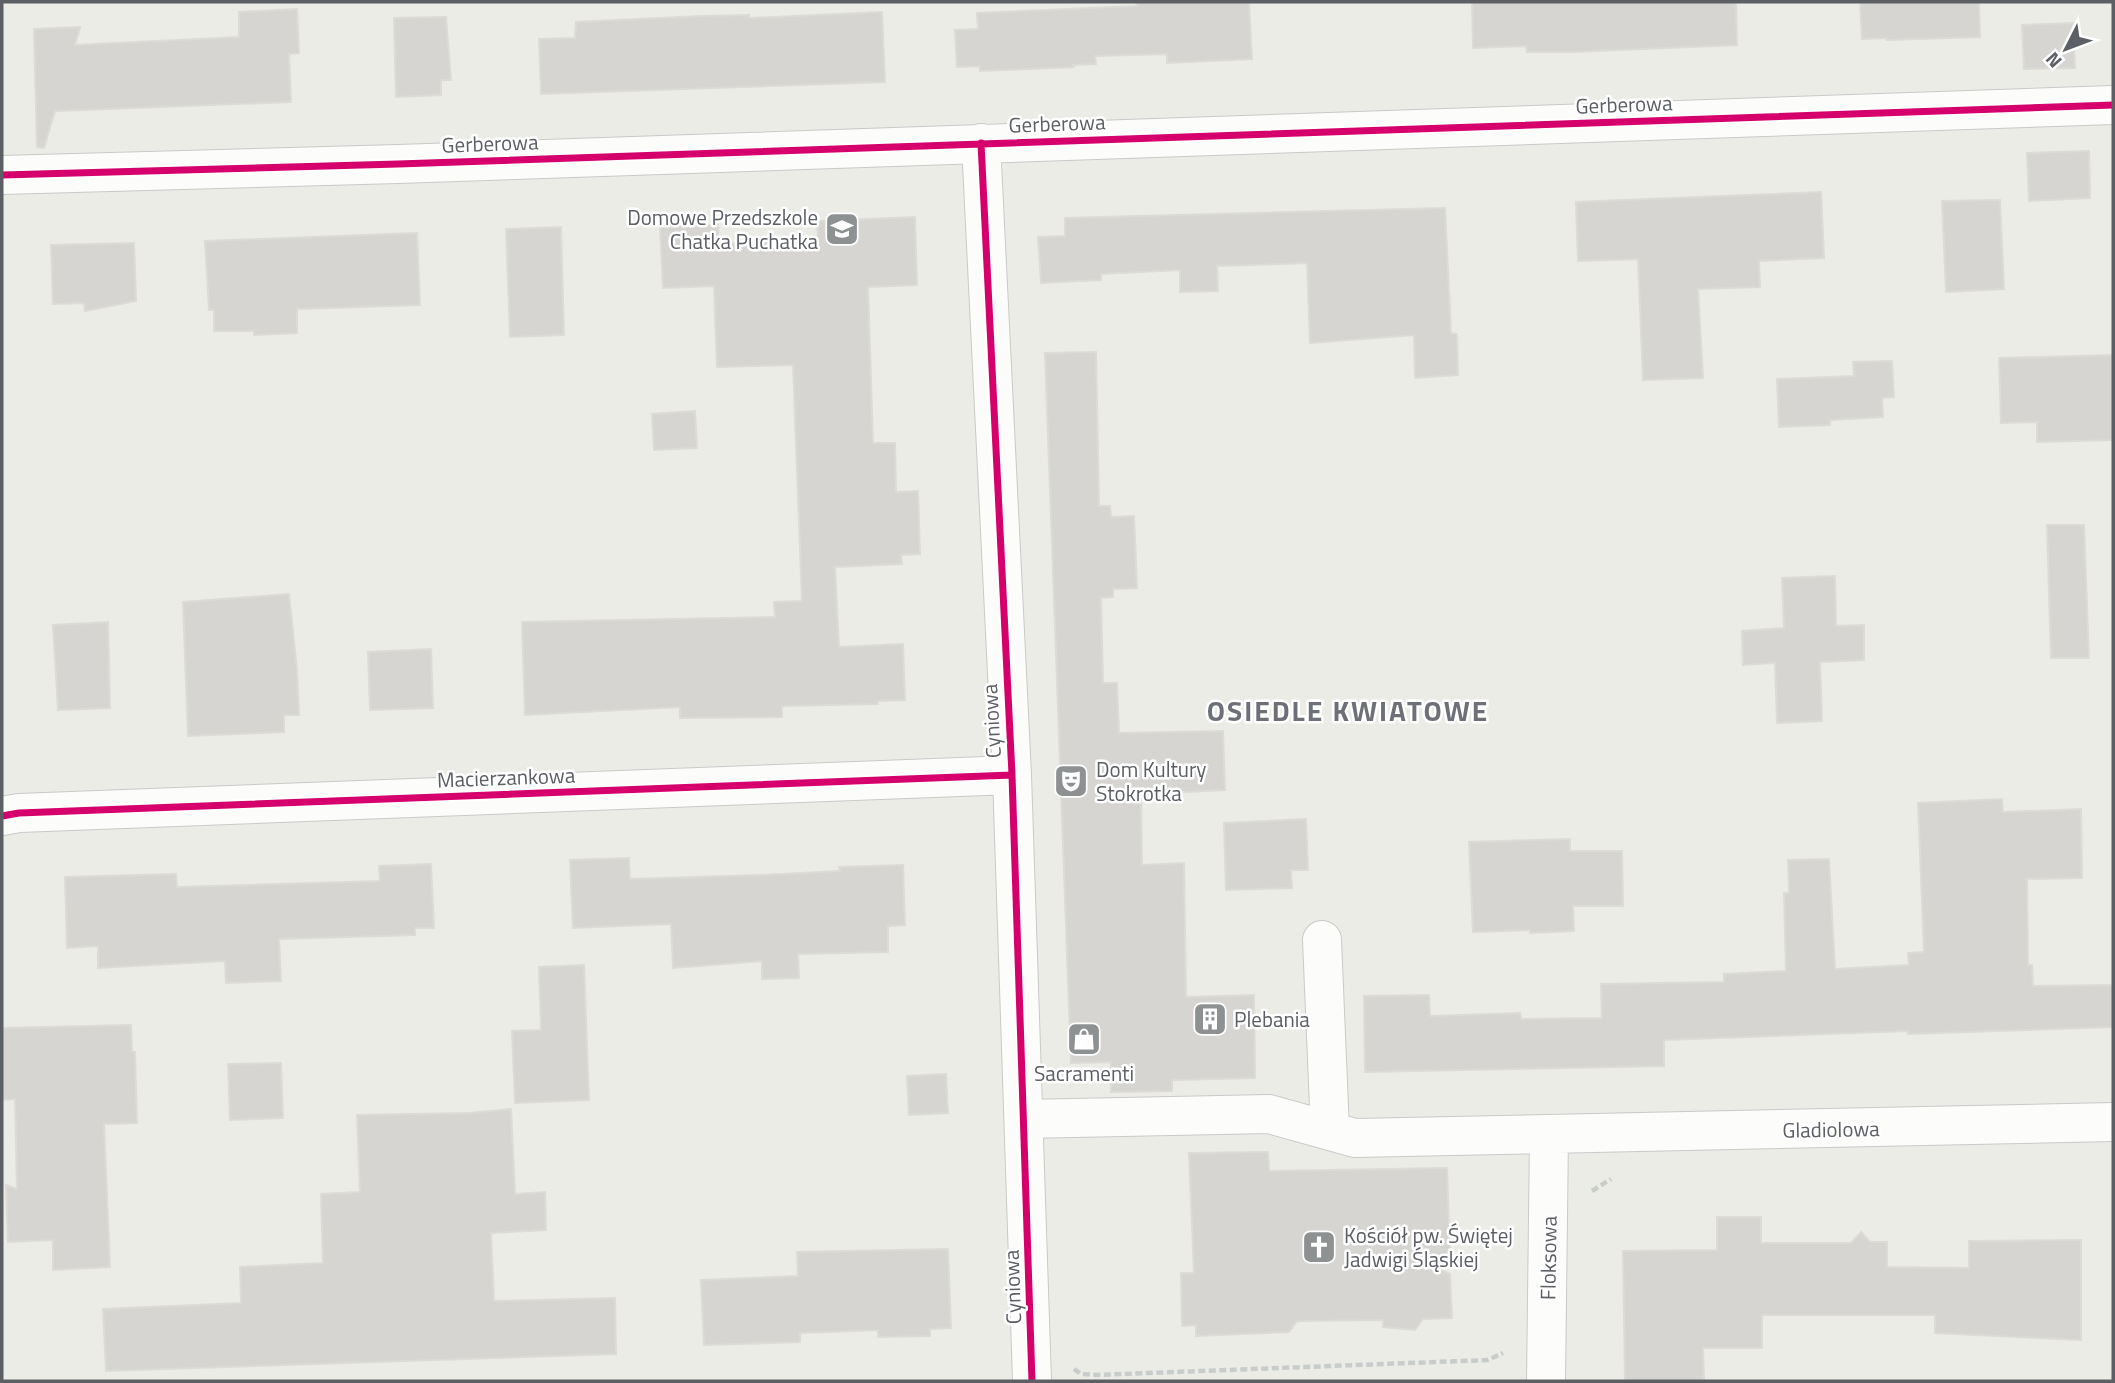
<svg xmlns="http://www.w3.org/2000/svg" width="2115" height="1383" font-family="'Titillium Web',sans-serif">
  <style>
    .building { fill: #d6d5d2; stroke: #dcdbd6; stroke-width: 2 }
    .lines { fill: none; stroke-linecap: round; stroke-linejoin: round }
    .minor-casing { stroke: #c9cac9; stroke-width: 40 }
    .path { stroke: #c8cdcb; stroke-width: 4.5; stroke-dasharray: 7 3.5; stroke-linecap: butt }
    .minor { stroke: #fcfcfb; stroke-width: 38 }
    .cycleway-casing { stroke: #fff; stroke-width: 11 }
    .cycleway { stroke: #d6006c; stroke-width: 7 }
    .labels { text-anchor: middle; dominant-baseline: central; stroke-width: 5; stroke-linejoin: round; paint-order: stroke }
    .street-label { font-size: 21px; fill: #5c6065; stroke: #fff }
    .poi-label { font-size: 21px; fill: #5c6065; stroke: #fff; text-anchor: start }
    .district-label { font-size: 28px; font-weight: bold; letter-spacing: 2px; fill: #6d7177; stroke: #fff }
  </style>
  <rect width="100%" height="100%" fill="#ecece7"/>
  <!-- building -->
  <path class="building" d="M1136 2H1249L1252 59 1167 63V54L1095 56 1096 64 1073 65 1074 67 980 71 979 66 957 67 955 30 978 29 977 13 1137 6Z
    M1472 2H1736L1737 45 1571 52H1527L1526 46 1473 48Z
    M1860 2H1979L1980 37 1887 40V38L1862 39Z
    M297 9 299 53 289 54 291 102 55 111 44 148 37 147 34 29 80 27 75 45 239 37V12Z
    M882 12 885 82 541 94 539 39 575 38 576 22 702 16 749 15V18Z
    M446 17 451 80H441V95L396 97 394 18Z
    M2073 23 2075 68 2024 69 2022 25Z
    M2089 151 2090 198 2029 201 2027 153Z
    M1821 192 1824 258 1759 261 1760 287 1698 289 1703 378 1643 380 1638 259 1578 261 1576 202Z
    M2000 200 2004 289 1946 292 1942 201Z
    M1445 208 1451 333 1457 334 1458 375 1415 378 1414 335 1310 343 1307 263 1217 266 1218 291 1180 292V270L1101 274V280L1041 283 1038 237 1065 236V218Z
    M915 217 917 285 868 287 873 443H895L896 492 918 491 920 554 901 555 902 564 835 567 839 647 903 644 905 700 878 701V704L782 706V717L680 718V707L525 715 522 622 775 617 774 602 802 601 793 365 717 367 714 286 663 288 660 227 718 225 719 244 809 240 808 237H818L817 221Z
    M561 227 564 335 510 337 506 229Z
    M417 233 420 305 297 309V333L254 335V331H214V310H209L205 241Z
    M134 243 136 301 85 311 84 303 53 304 51 245Z
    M1096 352 1099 506H1110L1111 517 1134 516 1137 588 1113 589V597L1101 598 1103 683H1117L1119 733 1223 731 1225 790 1141 794 1142 865 1184 863 1186 997 1254 995 1255 1078 1172 1080V1091L1111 1092V1062L1071 1063 1045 353Z
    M2113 355V440L2037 442V422L2001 423 1999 358Z
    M1892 361 1894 397 1882 398 1883 417 1830 420V425L1779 427 1777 379 1854 376 1853 362Z
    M695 411 697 448 654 450 652 414Z
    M2047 525H2084L2089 658H2051Z
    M1835 576 1836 626 1864 625V660L1820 662 1822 721 1777 723 1775 663 1743 665 1742 631 1784 628 1782 578Z
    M289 594 297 670 299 715H284V732L188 736 183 602Z
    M108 622 110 708 58 710 53 625Z
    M431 649 433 708 370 710 368 652Z
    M2002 799 2003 812 2081 809 2082 878 2027 879 2028 965H2032L2033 986 2113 985V1027L1908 1034V1031L1664 1040V1066L1365 1072 1364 996 1429 995 1430 1016 1520 1013 1521 1019 1602 1018 1601 984 1724 982V974L1786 971 1784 893H1789L1788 860 1829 859 1835 969 1909 965 1908 953 1924 952 1918 803Z
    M1306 819 1308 870H1291L1292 888 1226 890 1224 823Z
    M1570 839V851H1622L1623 906H1573L1574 931 1530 933V930L1473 932 1469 842Z
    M629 858 630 879 762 875 840 871 839 867 903 865 905 925 888 926V952L798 954 799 978 762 979V961L673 968 671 924 573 928 570 860Z
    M431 864 434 928H415V935L279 939 281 981 226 983 225 961 98 968V946L67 948 65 877 176 874 177 887 380 881 379 866Z
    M584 965 589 1100 515 1103 512 1031 541 1030 539 967Z
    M131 1025 132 1052H135L137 1123 104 1124 110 1267 53 1270V1240L8 1242 6 1185 17 1189 15 1099 2 1100V1028Z
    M281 1063 283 1118 230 1120 228 1064Z
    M946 1074 948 1113 909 1115 907 1076Z
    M511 1109 515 1194 545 1192 546 1230 491 1233 494 1301 615 1298 616 1354 106 1371 103 1309 241 1303 240 1267 323 1263 321 1194 360 1192 357 1115 470 1113Z
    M1268 1152 1269 1171 1447 1168 1450 1257 1442 1270 1450 1274 1452 1318 1423 1319 1415 1330 1383 1327V1320L1297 1321 1289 1332 1196 1336V1325L1182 1326 1181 1273H1194L1189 1153Z
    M1717 1217H1761V1243H1851L1861 1232 1870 1242H1887V1267L1969 1268V1241L2081 1240V1340L1935 1333V1315H1762V1348H1703L1704 1381H1625L1623 1251 1717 1250Z
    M948 1249 951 1328 930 1329V1336L878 1337V1330L800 1333V1342L704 1345 701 1280 798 1276 797 1252Z"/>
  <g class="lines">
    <!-- minor casing -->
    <g class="minor-casing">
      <path id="minor" d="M981 143 1012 775 1032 1381
        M2 175 398 164 2113 105
        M2 816 19 813 1012 775
        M1322 940 1330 1131
        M1024 1119 1269 1114 1355 1138 2113 1122
        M1546 1381 1549 1136"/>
    </g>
    <!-- path -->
    <path class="path" d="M1592 1191 1611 1179
      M1074 1369 1081 1374 1096 1375 1488 1360 1503 1353"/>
    <!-- minor -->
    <use href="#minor" class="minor"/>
    <!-- cycleway casing -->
    <g class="cycleway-casing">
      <path id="cycleway" d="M981 143 1012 775 1032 1381
        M2 175 398 164 2113 105
        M2 816 19 813 1012 775"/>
    </g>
    <!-- cycleway -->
    <use href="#cycleway" class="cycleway"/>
  </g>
  <!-- icons -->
  <defs>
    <g id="school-square" transform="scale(1.75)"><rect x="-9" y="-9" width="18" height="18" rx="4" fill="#8e9192" stroke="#fff"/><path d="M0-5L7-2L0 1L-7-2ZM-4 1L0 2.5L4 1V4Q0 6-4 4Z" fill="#fff"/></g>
    <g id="theatre-square" transform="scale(1.75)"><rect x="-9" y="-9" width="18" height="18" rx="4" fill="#8e9192" stroke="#fff"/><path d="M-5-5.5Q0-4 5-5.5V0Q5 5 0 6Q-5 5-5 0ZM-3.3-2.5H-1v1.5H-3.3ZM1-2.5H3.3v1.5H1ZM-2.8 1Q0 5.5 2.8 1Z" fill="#fff"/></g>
    <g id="building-square" transform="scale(1.75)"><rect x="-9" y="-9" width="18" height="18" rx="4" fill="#8e9192" stroke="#fff"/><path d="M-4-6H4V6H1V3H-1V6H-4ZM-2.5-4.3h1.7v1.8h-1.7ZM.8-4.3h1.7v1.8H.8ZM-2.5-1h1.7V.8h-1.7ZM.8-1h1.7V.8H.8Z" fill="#fff"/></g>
    <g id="shop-square" transform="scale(1.75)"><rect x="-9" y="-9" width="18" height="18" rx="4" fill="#8e9192" stroke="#fff"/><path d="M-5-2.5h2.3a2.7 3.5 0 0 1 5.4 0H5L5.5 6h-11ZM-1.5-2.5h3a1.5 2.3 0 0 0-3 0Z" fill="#fff"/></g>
    <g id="church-square" transform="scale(1.75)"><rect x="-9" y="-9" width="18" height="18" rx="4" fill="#8e9192" stroke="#fff"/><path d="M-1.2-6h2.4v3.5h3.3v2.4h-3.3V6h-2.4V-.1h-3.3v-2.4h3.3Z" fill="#fff"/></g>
  </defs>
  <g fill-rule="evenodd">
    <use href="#school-square" x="842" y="229"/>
    <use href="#theatre-square" x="1071" y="781"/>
    <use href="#building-square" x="1210" y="1019"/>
    <use href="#shop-square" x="1084" y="1039"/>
    <use href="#church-square" x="1319" y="1247"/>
  </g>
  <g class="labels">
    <!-- street labels -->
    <g class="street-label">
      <text transform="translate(1624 104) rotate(-2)">Gerberowa</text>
      <text transform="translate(1057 123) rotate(-2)">Gerberowa</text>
      <text transform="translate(490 143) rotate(-2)">Gerberowa</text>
      <text transform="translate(991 721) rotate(-93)">Cyniowa</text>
      <text transform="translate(506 777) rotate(-2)">Macierzankowa</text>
      <text transform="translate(1831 1129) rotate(-1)">Gladiolowa</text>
      <text transform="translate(1548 1258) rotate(-89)">Floksowa</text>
      <text transform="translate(1012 1287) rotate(-92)">Cyniowa</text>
    </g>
    <!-- poi labels -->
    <g class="poi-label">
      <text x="818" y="217" text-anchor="end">Domowe Przedszkole<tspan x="818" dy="24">Chatka Puchatka</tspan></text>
      <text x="1096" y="769">Dom Kultury<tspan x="1096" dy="24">Stokrotka</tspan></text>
      <text x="1234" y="1019">Plebania</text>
      <text x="1084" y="1073" text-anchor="middle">Sacramenti</text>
      <text x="1344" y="1235">Kościół pw. Świętej<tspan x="1344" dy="24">Jadwigi Śląskiej</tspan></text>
    </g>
    <!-- district labels -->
    <g class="district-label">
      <text x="1348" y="710">OSIEDLE KWIATOWE</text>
    </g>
  </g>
  <!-- border -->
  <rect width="2115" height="1383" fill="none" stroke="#5c6065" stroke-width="7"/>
  <!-- north arrow -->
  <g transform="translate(2066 49) rotate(228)" stroke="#ffffff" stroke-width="5" paint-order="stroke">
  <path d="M0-5L12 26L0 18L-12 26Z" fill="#5c6065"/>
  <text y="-10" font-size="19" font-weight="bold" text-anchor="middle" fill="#5c6065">N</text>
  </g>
</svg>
